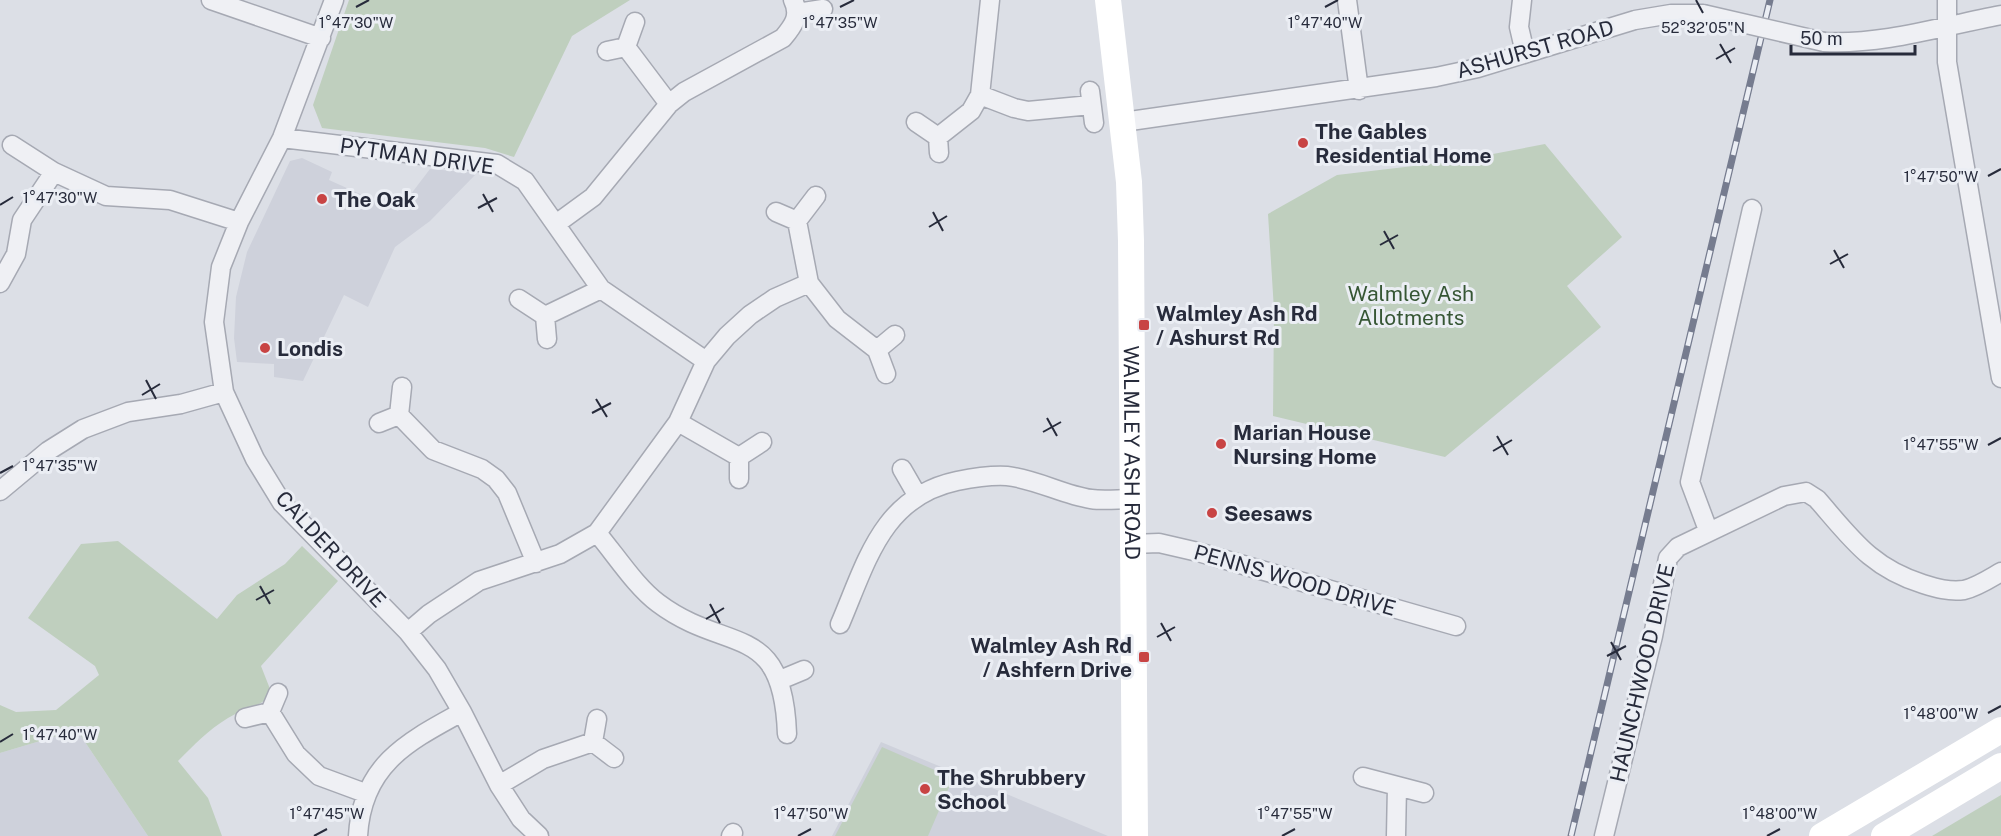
<svg xmlns="http://www.w3.org/2000/svg" width="2001" height="836" font-family="'Public Sans',sans-serif">
  <style>
    .built { fill: #ced1db }
    .green { fill: #bfcfbe }
    .lines { fill: none; stroke-linecap: round; stroke-linejoin: round }
    .street-casing { stroke: #a6a9b3; stroke-width: 21 }
    .street { stroke: #eff0f4; stroke-width: 18 }
    .secondary { stroke: #fff; stroke-width: 26 }
    .rail-casing { stroke: #767c8f; stroke-width: 7 }
    .rail { stroke: #ebeef4; stroke-width: 4.5; stroke-dasharray: 14; stroke-linecap: butt }
    .street-bridge-casing { stroke: #a6a9b3; stroke-width: 21; stroke-linecap: butt }
    .street-bridge { stroke: #eff0f4; stroke-width: 18 }
    .ticks { fill: none; stroke: #272b3b; stroke-width: 2 }
    .poi-dot { fill: #c84444; stroke: #ebeef4; stroke-width: 2 }
    .labels { text-anchor: middle; dominant-baseline: central; stroke-width: 6; stroke-linejoin: round; paint-order: stroke }
    .street-label { font-size: 21px; fill: #272b3b; stroke: #ebeef4 }
    .poi-label { font-size: 21px; font-weight: bold; fill: #272b3b; stroke: #ebeef4; text-anchor: start }
    .park-label { font-size: 21px; fill: #365634; stroke: #ebeef4 }
    .ticks-label { font-size: 15px; text-anchor: middle; fill: #272b3b; stroke: #ebeef4; stroke-width: 6; stroke-linejoin: round; paint-order: stroke }
  </style>
  <rect width="100%" height="100%" fill="#dcdfe6"/>
  <!-- built -->
  <path class="built" d="M302 158 332 172 329 180 398 211 430 169 477 173 430 221 395 247 368 307 344 295 303 381 274 377V364L237 362 234 338 236 297 247 252 290 161Z
    M77 730 148 836H0V753Z
    M881 742 1108 836H832Z"/>
  <!-- green -->
  <path class="green" d="M349 0H630L572 36 514 157 485 148 322 128 313 105Z
    M1545 144 1622 237 1567 286 1601 327 1445 457 1273 416 1274 310 1268 214 1337 175 1456 161Z
    M118 541 217 619 237 595 285 564 302 546 338 581 261 666 272 694C261 707 243 709 228 718 208 730 194 745 178 761L208 798 222 836H148L77 730 0 753V705L16 712 56 710 99 675 95 666 28 618 81 544Z
    M882 747 953 778 928 836H835Z
    M2001 795V836H1932Z"/>
  <g class="lines">
    <!-- street casing -->
    <g class="street-casing">
      <path id="street" d="M211 0 321 38
        M334 0 282 138 239 222 221 267 214 322 224 392 255 459 282 503 408 632 437 669 462 712 499 785 521 819 539 836
        M1347 0 1359 90
        M1522 0 1519 27 1525 53
        M1947 0V62L2001 378
        M797 13 823 9
        M1824 42C1885 45 1942 26 2001 15
        M626 47 669 104
        M607 51 626 47 635 22
        M1090 91 1094 123
        M980 95 1014 108 1028 111 1091 105
        M916 122 938 137 939 153
        M1123 122 1436 77 1478 68 1635 20 1671 14H1703
        M938 137 971 111 980 95 990 0
        M282 138 497 164 525 181 601 289 706 361
        M12 145 54 172 106 196 170 200 239 222
        M776 212 797 221 816 196
        M797 221 809 283 837 319 877 350
        M556 224 593 197 669 104 684 92 783 38C793 26 801 16 793 0
        M0 283 16 254 22 220 54 172
        M519 299 545 316 547 339
        M545 316 601 289
        M886 374 877 350 895 335
        M399 415 433 450 482 469 496 479 507 493 536 563
        M678 422 739 457
        M379 423 399 415 402 387
        M902 469 917 495
        M739 479V457L762 442
        M0 491 48 451 83 429 128 412 181 404 224 392
        M1708 530 1690 482 1752 209
        M597 533C615 554 636 587 658 603 727 655 783 619 787 734
        M1132 544 1159 543 1198 552 1456 626
        M840 624C867 561 882 497 957 481 972 478 992 475 1007 476 1036 479 1063 495 1091 499 1104 501 1118 499 1132 499
        M408 632 429 614 479 581 560 554 597 533 678 422 706 361 727 336 750 315 775 298 809 283
        M780 680 804 670
        M278 693 270 712 296 754 319 776 365 793
        M245 718 270 712
        M597 719 593 742 614 758
        M1363 777 1424 793
        M499 785 543 759 593 742
        M358 836C362 765 407 742 462 712
        M731 836 733 833
        M1396 836 1397 786
        M1604 836 1653 636 1668 558 1678 547 1784 496 1806 492 1817 499C1851 538 1871 568 1923 584 1936 588 1949 592 1964 590 1977 587 1989 579 2001 572"/>
    </g>
    <!-- street -->
    <use href="#street" class="street"/>
    <!-- secondary -->
    <g class="secondary">
      <path id="s1" d="M1108 0 1129 182 1131 241 1135 836"/>
      <path d="M1822 836 2001 730"/>
      <path d="M1884 836 2001 766"/>
    </g>
    <!-- rail casing -->
    <g class="rail-casing">
      <path id="rail" d="M1571 836 1770 0"/>
    </g>
    <!-- rail -->
    <use href="#rail" class="rail"/>
    <!-- street-bridge casing -->
    <g class="street-bridge-casing">
      <path id="street-bridge" d="M1703 14 1824 42"/>
    </g>
    <!-- street-bridge -->
    <use href="#street-bridge" class="street-bridge"/>
  </g>
  <!-- ticks -->
  <path class="ticks" d="M1696 0 1703 13M356 7 369 0M840 7 854 0M1325 7 1338 0M1720 44 1731 63M1716 59 1735 48M1988 176 2001 169M483 194 493 212M0 205 13 197M478 208 497 198M933 212 943 231M929 227 947 216M1384 231 1394 249M1380 245 1398 235M1834 250 1844 268M1830 264 1848 254M146 380 156 399M142 395 160 384M596 399 607 417M592 413 611 403M1047 418 1057 436M1043 432 1061 422M1497 436 1508 455M1988 445 2001 438M1493 451 1512 440M0 473 13 466M260 586 270 604M256 600 274 590M710 604 720 623M706 619 724 608M1161 623 1171 641M1157 637 1175 627M1611 642 1621 660M1607 656 1626 646M1988 713 2001 706M0 742 13 734M314 836 327 829M798 836 811 829M1282 836 1295 829M1767 836 1780 829"/>
  <!-- markers -->
  <g class="poi-dot">
    <circle cx="1303" cy="143" r="6"/>
    <circle cx="322" cy="199" r="6"/>
    <rect x="1138" y="319" width="12" height="12" rx="3"/>
    <circle cx="265" cy="348" r="6"/>
    <circle cx="1221" cy="444" r="6"/>
    <circle cx="1212" cy="513" r="6"/>
    <rect x="1138" y="651" width="12" height="12" rx="3"/>
    <circle cx="925" cy="789" r="6"/>
  </g>
  <g class="labels">
    <!-- street labels -->
    <g class="street-label">
      <text transform="translate(1535 49) rotate(-16)">ASHURST ROAD</text>
      <text transform="translate(417 156) rotate(8)">PYTMAN DRIVE</text>
      <text stroke="none"><textPath href="#s1" startOffset="454">WALMLEY ASH ROAD</textPath></text>
      <text transform="translate(331 549) rotate(47)">CALDER DRIVE</text>
      <text transform="translate(1295 580) rotate(16)">PENNS WOOD DRIVE</text>
      <text transform="translate(1642 673) rotate(-77)">HAUNCHWOOD DRIVE</text>
    </g>
    <!-- poi labels -->
    <g class="poi-label">
      <text x="1315" y="131">The Gables<tspan x="1315" dy="24">Residential Home</tspan></text>
      <text x="334" y="199">The Oak</text>
      <text x="1156" y="313">Walmley Ash Rd<tspan x="1156" dy="24">/ Ashurst Rd</tspan></text>
      <text x="277" y="348">Londis</text>
      <text x="1233" y="432">Marian House<tspan x="1233" dy="24">Nursing Home</tspan></text>
      <text x="1224" y="513">Seesaws</text>
      <text x="1132" y="645" text-anchor="end">Walmley Ash Rd<tspan x="1132" dy="24">/ Ashfern Drive</tspan></text>
      <text x="937" y="777">The Shrubbery<tspan x="937" dy="24">School</tspan></text>
    </g>
    <!-- park labels -->
    <g class="park-label">
      <text x="1411" y="293">Walmley Ash<tspan x="1411" dy="24">Allotments</tspan></text>
    </g>
  </g>
  <g class="ticks-label">
    <text x="356" y="28">1°47'30"W</text>
    <text x="840" y="28">1°47'35"W</text>
    <text x="1325" y="28">1°47'40"W</text>
    <text x="1703" y="33">52°32'05"N</text>
    <text x="1941" y="182">1°47'50"W</text>
    <text x="60" y="203">1°47'30"W</text>
    <text x="1941" y="450">1°47'55"W</text>
    <text x="60" y="471">1°47'35"W</text>
    <text x="1941" y="719">1°48'00"W</text>
    <text x="60" y="740">1°47'40"W</text>
    <text x="327" y="819">1°47'45"W</text>
    <text x="811" y="819">1°47'50"W</text>
    <text x="1295" y="819">1°47'55"W</text>
    <text x="1780" y="819">1°48'00"W</text>
  </g>
  <!-- scale -->
  <path d="M1791 45v9h124v-9" fill="none" stroke="#272b3b" stroke-width="3"/>
  <text x="1800" y="45" font-size="18" fill="#272b3b" stroke="#ebeef4" stroke-width="4.5" paint-order="stroke">50 m</text>
</svg>
